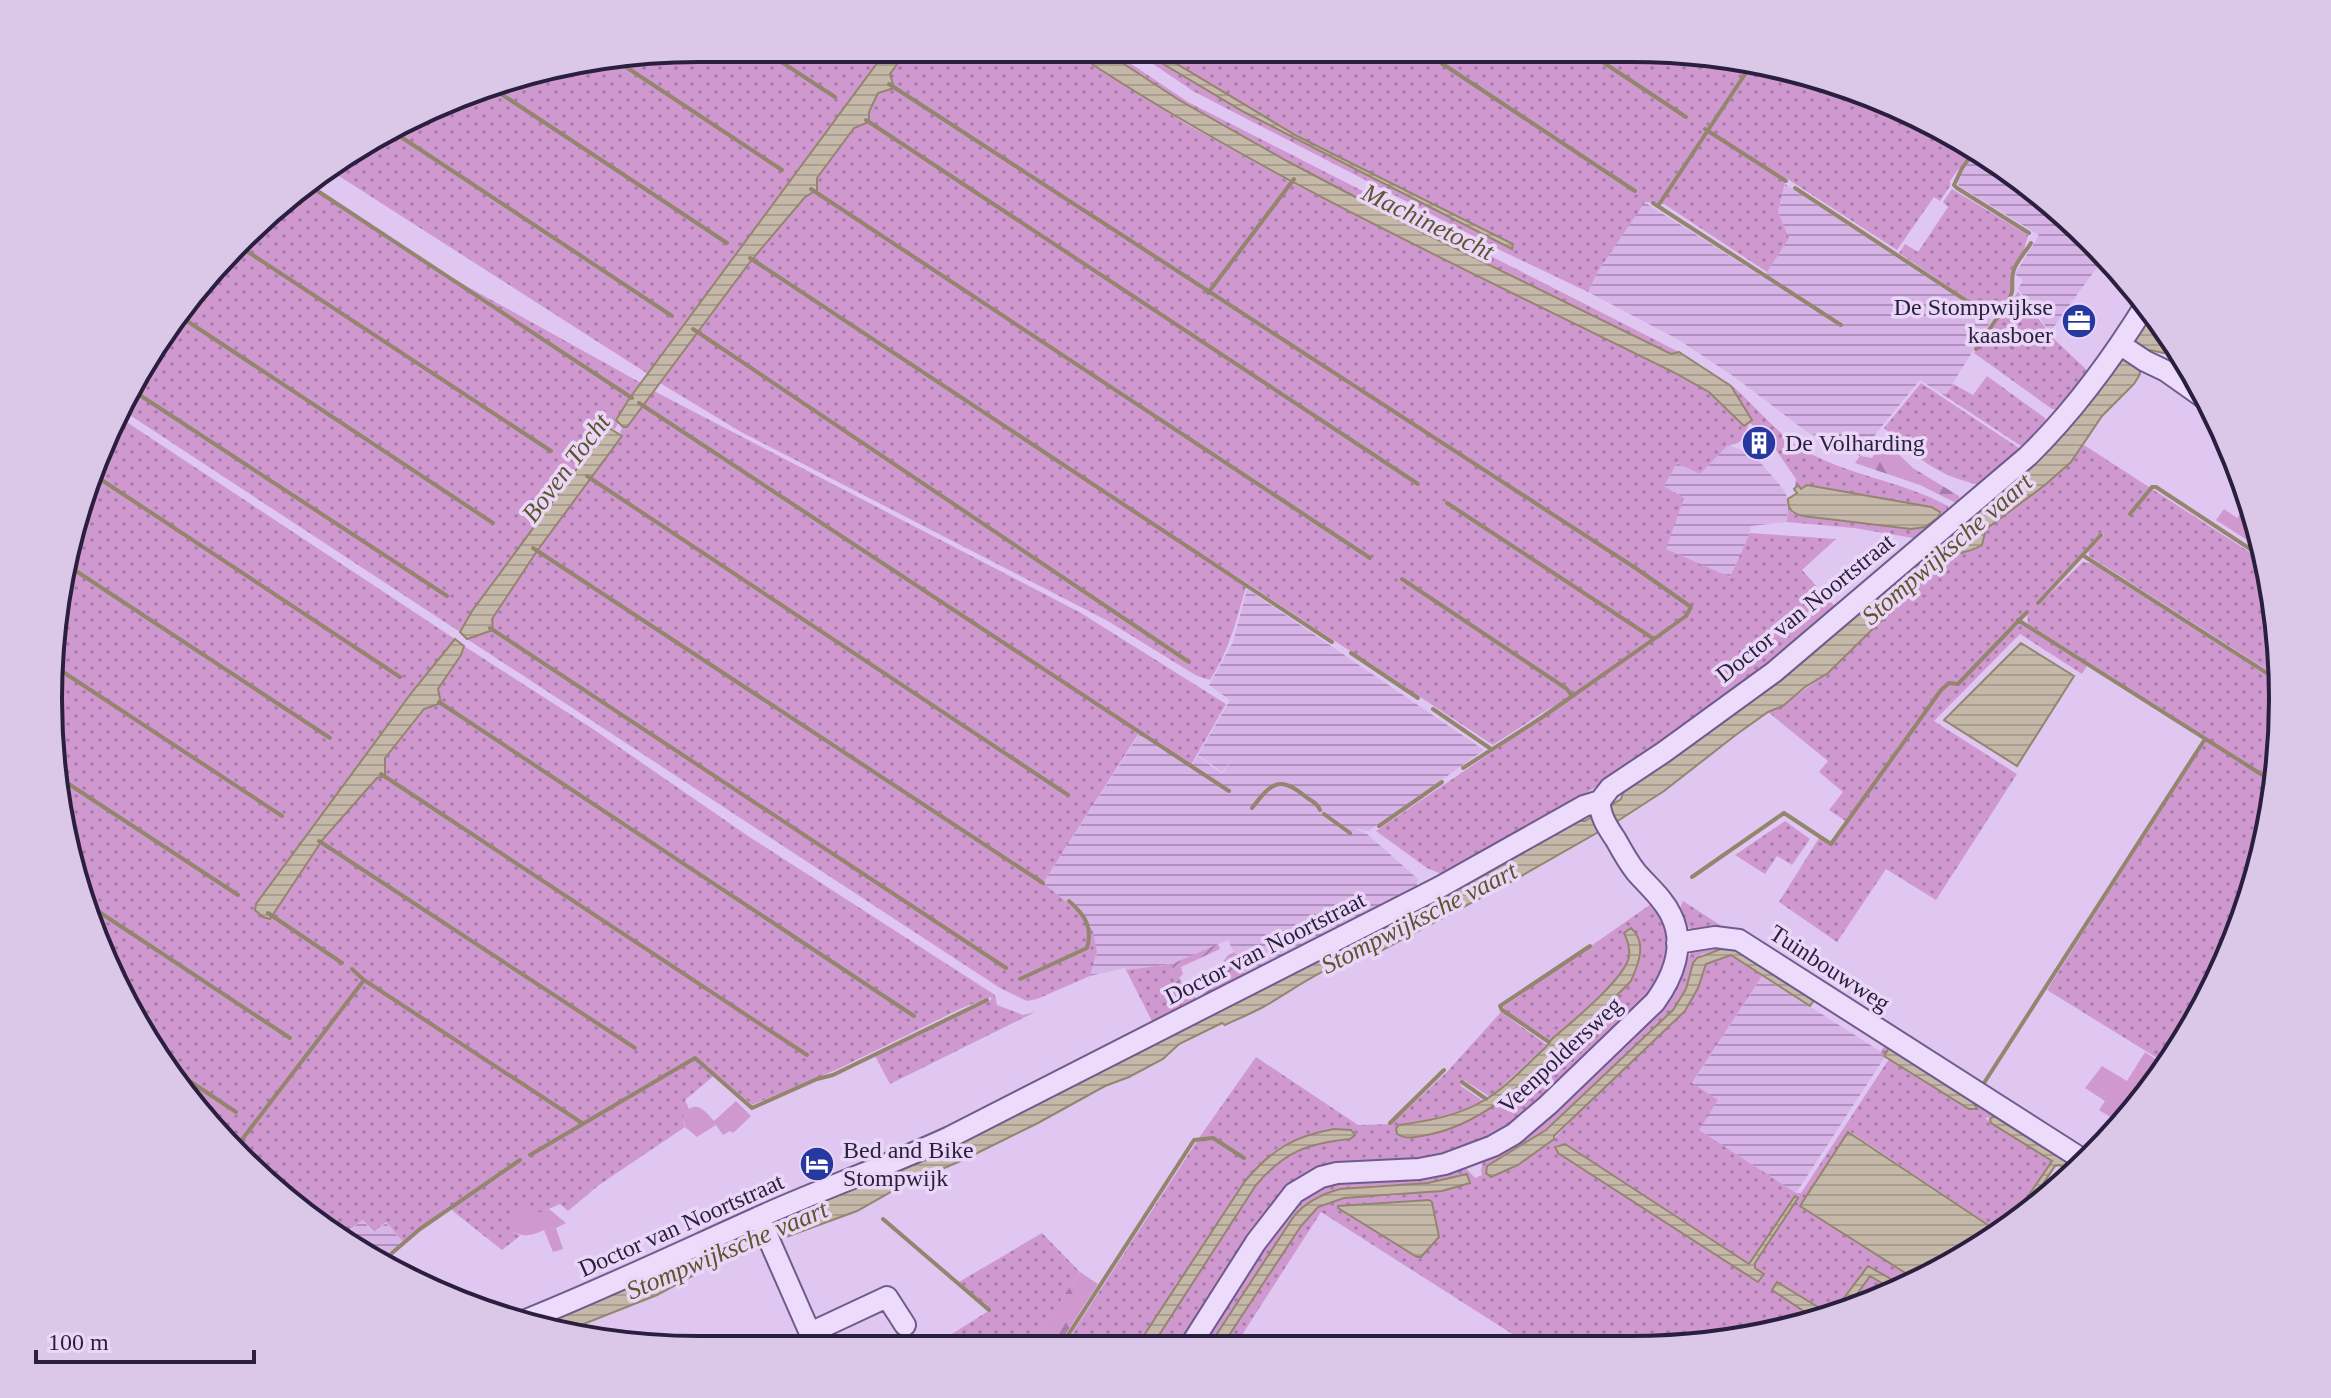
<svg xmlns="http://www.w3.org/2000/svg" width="2331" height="1398" font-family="'Times New Roman',serif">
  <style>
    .farmland { fill: url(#farmland-rules) }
    .grass { fill: url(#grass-dots); fill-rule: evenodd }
    .forest { fill: url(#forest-firs) }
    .park { fill: #cf99d0 }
    .garden { fill: url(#garden-furrows) }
    .water { fill: url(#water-rules); stroke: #94856e; stroke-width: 2 }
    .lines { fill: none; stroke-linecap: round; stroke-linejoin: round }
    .stream { stroke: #94856e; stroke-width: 4 }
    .minor-casing { stroke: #6f5b8e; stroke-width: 24 }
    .minor { stroke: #eddbfb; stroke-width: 20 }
    .labels { text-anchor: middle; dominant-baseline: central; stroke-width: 7; stroke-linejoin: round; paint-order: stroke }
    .poi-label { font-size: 24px; fill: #2a1f3e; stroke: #ead7f8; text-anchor: start }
    .street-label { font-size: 24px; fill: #2a1f3e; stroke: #ead7f8 }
    .water-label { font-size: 26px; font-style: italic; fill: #5e542e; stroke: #ead7f8 }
    .rim { fill: none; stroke: #2a1f3e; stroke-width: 4 }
  </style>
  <defs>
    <pattern id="farmland-rules" width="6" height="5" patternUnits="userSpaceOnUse" patternTransform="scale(2)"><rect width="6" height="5" fill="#d8b3e7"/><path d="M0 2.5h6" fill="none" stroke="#af91bd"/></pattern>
    <pattern id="grass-dots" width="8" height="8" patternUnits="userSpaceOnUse" patternTransform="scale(2)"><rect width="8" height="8" fill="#cf99d0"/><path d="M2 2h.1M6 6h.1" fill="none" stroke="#a87caa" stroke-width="1.8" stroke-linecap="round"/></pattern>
    <pattern id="forest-firs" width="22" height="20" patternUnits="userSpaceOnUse" patternTransform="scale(2)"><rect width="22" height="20" fill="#cf99d0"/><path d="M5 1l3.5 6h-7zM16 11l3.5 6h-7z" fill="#a87caa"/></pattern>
    <pattern id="garden-furrows" width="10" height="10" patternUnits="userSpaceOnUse" patternTransform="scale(2)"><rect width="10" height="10" fill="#cf99d0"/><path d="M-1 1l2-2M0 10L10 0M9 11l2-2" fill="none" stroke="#a87caa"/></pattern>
    <pattern id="water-rules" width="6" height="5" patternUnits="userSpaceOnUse" patternTransform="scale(2)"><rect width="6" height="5" fill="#c5b8a8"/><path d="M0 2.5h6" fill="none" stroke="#a99e92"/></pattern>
  </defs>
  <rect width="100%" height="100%" fill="#dfc7f1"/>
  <!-- farmland -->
  <path class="farmland" d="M1978 150 1994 158 2093 239 2106 255 2050 332 2018 289 2023 280 2015 274 2039 235 1959 186 1957 180 1960 174Z
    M1785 184 1992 320 1945 396 1920 380 1878 431 1860 456 1807 432 1736 378 1679 340 1588 292 1598 271 1644 202 1763 277 1789 238 1778 212Z
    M1728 445 1753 454 1784 490 1788 499 1787 522 1751 526 1750 533 1730 577 1665 549 1684 498 1664 486 1677 463 1700 474Z
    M1247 589 1484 750 1373 828 1368 831 1353 828 1367 834 1418 879 1416 889 1246 978 1228 940 1172 964 1126 970 1125 968 1090 976 1097 953 1082 914 1043 883 1140 733 1190 767 1198 756 1222 774 1232 760 1222 772 1198 755 1230 700 1209 685 1233 642Z
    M1762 976 1886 1055 1796 1193 1699 1130 1692 1084Z
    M363 1220 373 1233 386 1223 403 1242 382 1262 336 1240Z"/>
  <!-- grass -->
  <path class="grass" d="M699 48H885L883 55 648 374 328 169 490 82Z
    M909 48 1069 49 1188 125 1292 183 1673 372 1709 392 1744 425 1751 420 1731 386 1735 388C1761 412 1783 441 1815 456 1858 477 1906 483 1948 506L1949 514 1944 518 1940 512 1795 488 1796 479 1767 437 1770 434 1763 425 1758 428 1749 423C1745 436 1743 445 1728 445L1700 474 1677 463 1664 486 1684 498 1666 549 1730 577 1750 533 1836 539 1802 570 1836 608 1695 724 1591 790 1444 875 1427 868 1376 831 1495 750 1556 704 1493 745 1247 583 1095 486 1246 587C1236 621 1230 649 1210 680L1197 676 1106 620 741 432 660 383 750 262 805 197 817 190V178L855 128 869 122V112L878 93 894 88 890 74Z
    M1101 49H1109L1188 102 1679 352 1671 354 1422 232 1287 161 1179 100Z
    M1131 49H1138L1244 112 1512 248 1513 244 1297 136 1152 49H1675L1842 83 1974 148 1950 181V186L1940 201 1934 197 1897 250 1786 178 1778 212 1789 238 1767 272 1664 204 1645 202 1598 271 1588 292 1508 254 1193 91Z
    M304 182 425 263 641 383 616 419 618 423 615 429 609 428 492 582 460 632 122 410 158 337Z
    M1952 189 2028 235 2024 250 2015 263 2011 272V293L2003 305 2007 308 2018 292 2054 339 2090 373 2059 410 2052 409 1974 353 2001 314 1998 312 1994 317 1899 253 1905 244 1918 252 1948 207 1943 202Z
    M1987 376 2045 418 2048 425 2024 448 1945 396 1953 384 1973 395Z
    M1921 383 2022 450 1979 485C1936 475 1916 457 1884 428Z
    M654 391 1081 613 1226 704 1191 765 1139 733 1043 883 1082 914 1093 932 1097 952 1090 976 1037 999 1027 1001 1000 988 467 639 493 630 492 619 537 551 622 436 620 432 623 427H627Z
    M119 417 455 639 309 832 270 919 323 839 377 778 385 759 424 709 441 703 438 689 461 655 464 646 590 727 748 836 995 995 997 1005 1023 1015 1035 1012 890 1084 875 1056 991 1000V997L962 1008 838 1069 752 1105 716 1074 685 1100 689 1109C684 1114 682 1120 685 1127L599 1185 568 1211 560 1204 535 1215 513 1232 520 1236 502 1250 454 1212 449 1206 403 1242 386 1222 374 1232 363 1220 336 1239 182 1095 83 909 48 699 82 490Z
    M2084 445 2268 564 2271 572 2281 679 2089 556V551L2104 535 2102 532 2037 601 2039 604 2083 562 2091 563 2282 685 2283 699 2270 826 2233 949 2162 1061 2047 990 2207 738 2028 624 2027 612 2025 611 1971 670 2020 623 2087 666 2082 674 2020 634 1934 721 2017 774 1936 900 1886 869 1837 942 1779 902 1819 838 1832 844 1847 822 1829 810 1843 792 1819 772 1828 761 1768 712C1790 703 1807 686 1828 673L1944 559 1953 553 1968 551 1984 541 1986 529 2071 462Z
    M1788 506 1792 513 1898 528C1909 529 1920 530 1930 523L1933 527 1921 538H1913L1854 528 1787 522Z
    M1785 821 1810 839 1792 865 1777 856 1765 874 1735 855Z
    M1683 901 1734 934 1691 929 1685 925 1679 911Z
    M1654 902 1663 921 1667 944 1665 964 1654 990 1530 1111 1504 1131 1458 1152 1296 1181 1281 1193 1270 1207 1179 1349H1150L1256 1185C1284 1152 1308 1143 1350 1139L1294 1140 1277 1149 1257 1166 1245 1181 1135 1349H1062L1201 1135 1256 1057 1358 1125 1391 1124 1446 1073 1501 1012 1547 1045 1490 1097 1464 1080 1460 1082 1461 1086 1483 1101C1456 1114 1429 1121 1399 1125L1434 1133 1470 1120 1516 1091 1631 981 1639 955 1629 944C1629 950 1629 957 1627 962 1617 987 1571 1022 1551 1040L1505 1011 1503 1007Z
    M1723 942 1721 949 1702 954 1693 962 1686 989 1673 1010 1546 1130 1488 1166 1548 1142 1550 1143 1698 988 1705 964 1731 955 1762 976 1692 1083 1718 1100 1699 1130 1796 1193H1801L1889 1059 1976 1112 1888 1049 1884 1056 1880 1054 1882 1049 1890 1043 2082 1165 2078 1169 1994 1117 1985 1118 2052 1161 2008 1226 2000 1232 1849 1131 1800 1206 1918 1281 1905 1287 1868 1266 1831 1316 1777 1282 1772 1290 1817 1320 1675 1349H1536L1321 1212 1233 1349H1220L1301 1226 1318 1207 1344 1198 1395 1196 1467 1175C1453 1178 1438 1182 1424 1183 1379 1187 1327 1180 1294 1216L1207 1349H1198L1279 1223 1295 1203 1322 1186 1337 1182 1432 1175 1465 1167 1475 1178 1482 1175 1481 1170 1483 1160 1664 1006 1676 989 1686 961 1694 948ZM1565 1144 1749 1264 1794 1197 1797 1198 1755 1263 1758 1282 1558 1154 1555 1147 1557 1145Z
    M1172 964 1174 981 1187 1008 1154 1025 1126 970Z
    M1042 1233 1080 1272 1033 1342 1040 1349H928L990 1310 959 1282Z
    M1870 1276 1895 1291 1842 1315 1868 1277Z"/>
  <!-- forest -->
  <path class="forest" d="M1884 448 1893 449 1913 468 1959 496 1960 503 1954 502 1920 485 1855 463 1860 456 1872 458 1877 450Z
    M1080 1272 1098 1284 1056 1349H1040L1032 1343Z"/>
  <!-- park -->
  <path class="park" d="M2244 508 2252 511 2264 551 2216 520 2224 509 2237 518Z
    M2145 1052 2160 1062 2128 1112 2119 1122 2099 1110 2105 1101 2085 1088 2102 1066 2127 1081Z
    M736 1101 751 1116 733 1133 730 1131 723 1135 716 1125 697 1137 685 1127 683 1116C695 1098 704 1110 714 1121Z
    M519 1207H525L535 1214 549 1209 566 1223 556 1228 563 1249 553 1252 544 1230C537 1233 531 1236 523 1235 504 1233 504 1215 519 1207Z"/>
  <!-- garden -->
  <path class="garden" d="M1218 944 1220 949 1181 967 1183 974 1179 978 1185 988 1190 986 1198 1003 1187 1008 1174 981 1172 964Z
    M1234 952 1246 978 1206 998 1203 993 1230 979 1223 962 1228 955Z"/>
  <!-- water -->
  <path class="water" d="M885 48H909L890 74 894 88 878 93 869 112V122L854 128 817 178V190L805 197 750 262 627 427H623L616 420 629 399 883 55Z
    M1069 49H1101L1179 100 1287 161 1422 232 1671 354 1679 352 1731 386 1752 420 1744 426 1709 392 1673 372C1468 270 1259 176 1069 49Z
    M1138 49H1152L1297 136 1513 244 1512 249 1244 112Z
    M2152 311 2161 323 2170 343 2164 353 2150 350 2139 367 2140 374 2134 384 2102 416 2071 462 2045 485 1986 529 1982 545C1970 553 1956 552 1944 559L1828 673 1805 687 1783 706 1768 712 1737 734 1664 791 1616 822 1516 879 1373 955C1333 959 1298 987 1265 1006 1252 1013 1238 1019 1225 1025L1222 1023 1179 1044 1163 1059 1129 1077 1105 1086 1038 1123 965 1159 898 1188 857 1211 775 1241 729 1260 718 1262 657 1295 566 1331 534 1324 772 1221 903 1167 1572 821H1585L1621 799 1625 787 1763 688 2135 347 2134 340Z
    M609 428 622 436 537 551 492 619 493 630 467 639 460 632 472 611 576 470Z
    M1798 485 1801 489 1807 485 1931 507 1940 512 1939 517 1925 527 1911 529 1803 516C1793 513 1788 511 1788 499L1797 493 1794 489Z
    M455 639 464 646 461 655 438 689 441 703 424 709 385 758V776L377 778 323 839 270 919 263 917 255 910 256 904 412 692Z
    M2021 643 2074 676 2017 766 1944 720Z
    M1631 928C1647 942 1639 963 1631 981 1610 1003 1587 1024 1564 1045 1523 1083 1484 1124 1427 1135 1416 1137 1407 1140 1397 1134L1396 1128 1399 1125C1428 1121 1457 1116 1483 1101 1506 1088 1526 1065 1546 1047L1551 1040C1569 1024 1624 980 1629 957 1630 948 1628 941 1624 933Z
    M1721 949 1736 950 1814 1000 1810 1006 1731 955 1706 964 1698 988 1685 1011 1554 1136V1139L1518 1165 1491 1177 1486 1173 1487 1166 1546 1130 1673 1010 1686 989 1693 963 1697 958Z
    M1889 1048 1974 1103 1977 1109H1969L1884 1056Z
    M1994 1116 2078 1169 2074 1174 2059 1165 2055 1166 2021 1217 2008 1226 2052 1161 1991 1123 1990 1119Z
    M1334 1129 1351 1130 1355 1135 1350 1139C1308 1143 1284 1152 1256 1185L1150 1349H1135L1245 1181C1271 1150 1294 1136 1334 1129Z
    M1848 1132 2000 1233 1957 1263 1918 1281 1800 1206Z
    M1565 1144 1749 1264 1795 1196 1798 1198 1755 1263V1268L1764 1274 1758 1282 1558 1153 1555 1147Z
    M1467 1174 1470 1183 1442 1191 1344 1198 1318 1207 1301 1226 1220 1349H1207L1294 1216C1306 1202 1322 1194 1340 1189L1428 1183Z
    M1429 1200 1432 1202 1439 1237 1421 1257H1417L1338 1208V1206Z
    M1868 1266 1905 1287 1895 1291 1870 1276 1842 1315 1817 1320 1772 1290 1777 1282 1831 1315Z"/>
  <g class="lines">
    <!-- stream -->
    <path class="stream" d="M760 48 835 97
      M1420 49 1635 191
      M1583 49 1686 117
      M617 61 782 170
      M486 84 727 243
      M889 84 1637 569 1691 607 1686 616 1654 639 1544 716 1463 768
      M866 120 1418 484
      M1705 129 1786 181
      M395 133 672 316
      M1976 149 1962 168 1954 185 1957 188 2029 233
      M304 182 632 398
      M1795 188 1988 315
      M811 189 1370 558
      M1653 203 1841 325
      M1658 206 1751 65
      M242 248 551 451
      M750 258 1332 642
      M1208 293 1294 179
      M2005 305C2017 288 2010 290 2013 273 2015 262 2025 253 2031 243
      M178 315 493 523
      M693 329 1189 662
      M1976 349 1999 315
      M132 390 447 596
      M639 403 1229 791
      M91 473 400 677
      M587 476 1068 795
      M1447 503 1654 639
      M2130 514 2152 487H2156L2267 560
      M533 548 1043 883
      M2084 556 2281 682
      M70 567 330 738
      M1402 579 1567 689 1571 695
      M2038 603 2101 535
      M2018 620 2275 783
      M490 628 1006 968
      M1351 653 1418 698
      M54 666 282 816
      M439 702 914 1016
      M1433 709 1491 749
      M381 774 807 1055
      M61 779 238 895
      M1252 808C1272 782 1280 775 1306 797 1312 802 1316 801 1320 810
      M1324 814 1350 833
      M1379 826 1442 782
      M319 841 635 1048
      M1692 877 1784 813 1831 844 1941 690 1949 683 1958 684 2027 612
      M81 900 290 1038
      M268 913 342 963
      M352 969 364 980
      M1020 979 1087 948C1093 927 1085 915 1069 901
      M1549 1042 1502 1010 1500 1006 1590 946
      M167 1066 236 1112
      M1462 1082 1486 1099
      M1984 1083 2205 739
      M1390 1123 1444 1070
      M237 1146 364 980 582 1123
      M530 1155 695 1058 752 1108 817 1079 833 1075 987 1000
      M883 1219 989 1310
      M392 1253 420 1229 520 1160
      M831 1337 837 1349
      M1059 1349 1194 1140 1213 1138 1244 1158"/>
    <!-- minor casing -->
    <g class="minor-casing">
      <path id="minor" d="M2121 345 2145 361 2166 371 2207 400
        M1677 943 1715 937 1739 940 2085 1161
        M759 1217 817 1349
        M521 1322C601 1290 679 1253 757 1218 821 1189 887 1166 950 1137L1440 887 1584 806 1600 801 1610 788 1664 752 1774 672 2028 456C2074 411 2112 359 2146 304
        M810 1333 887 1297 905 1325
        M1188 1349 1256 1242 1294 1193 1321 1177 1337 1173 1419 1169 1445 1164 1493 1146 1514 1134 1548 1105 1655 1002C1673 977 1686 945 1671 915 1663 898 1648 886 1636 872 1628 862 1622 851 1616 840 1608 828 1599 815 1600 801"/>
    </g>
    <!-- minor -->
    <use href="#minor" class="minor"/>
  </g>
  <!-- icons -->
  <defs>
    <g id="office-disc" transform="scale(1.8)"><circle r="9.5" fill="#2738a1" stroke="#ead7f8"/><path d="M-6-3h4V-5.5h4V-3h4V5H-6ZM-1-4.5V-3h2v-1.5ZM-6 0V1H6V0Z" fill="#fff"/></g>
    <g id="building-disc" transform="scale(1.8)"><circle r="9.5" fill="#2738a1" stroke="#ead7f8"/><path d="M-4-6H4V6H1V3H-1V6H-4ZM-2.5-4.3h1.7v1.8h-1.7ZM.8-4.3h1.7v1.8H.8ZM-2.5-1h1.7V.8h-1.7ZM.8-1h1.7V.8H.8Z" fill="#fff"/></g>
    <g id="hotel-disc" transform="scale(1.8)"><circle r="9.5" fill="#2738a1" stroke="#ead7f8"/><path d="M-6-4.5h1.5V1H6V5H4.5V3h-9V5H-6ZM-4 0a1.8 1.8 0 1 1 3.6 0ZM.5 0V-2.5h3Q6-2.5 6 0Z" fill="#fff"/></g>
  </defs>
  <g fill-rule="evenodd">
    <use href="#office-disc" x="2079" y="321"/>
    <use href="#building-disc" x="1759" y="443"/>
    <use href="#hotel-disc" x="817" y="1164"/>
  </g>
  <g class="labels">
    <!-- poi labels -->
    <g class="poi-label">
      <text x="2053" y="307" text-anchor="end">De Stompwijkse<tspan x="2053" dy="28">kaasboer</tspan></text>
      <text x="1785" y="443">De Volharding</text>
      <text x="843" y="1150">Bed and Bike<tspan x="843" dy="28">Stompwijk</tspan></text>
    </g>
    <!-- street labels -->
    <g class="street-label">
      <text transform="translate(1805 608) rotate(-39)">Doctor van Noortstraat</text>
      <text transform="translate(1265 948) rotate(-27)">Doctor van Noortstraat</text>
      <text transform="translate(1830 968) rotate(33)">Tuinbouwweg</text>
      <text transform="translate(1560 1055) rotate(-43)">Veenpoldersweg</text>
      <text transform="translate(681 1225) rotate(-24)">Doctor van Noortstraat</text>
    </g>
    <!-- water labels -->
    <g class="water-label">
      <text transform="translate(1428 222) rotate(26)">Machinetocht</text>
      <text transform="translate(566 468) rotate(-53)">Boven Tocht</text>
      <text transform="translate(1947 549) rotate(-41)">Stompwijksche vaart</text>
      <text transform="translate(1419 918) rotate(-27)">Stompwijksche vaart</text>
      <text transform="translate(727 1250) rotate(-23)">Stompwijksche vaart</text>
    </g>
  </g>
  <!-- crop -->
  <path d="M0 0H2331V1398H0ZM699 62H1632A637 637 0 0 1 2269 699V699A637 637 0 0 1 1632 1336H699A637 637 0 0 1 62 699V699A637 637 0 0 1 699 62Z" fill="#dbc8e9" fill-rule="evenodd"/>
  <path class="rim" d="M699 62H1632A637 637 0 0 1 2269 699V699A637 637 0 0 1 1632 1336H699A637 637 0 0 1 62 699V699A637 637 0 0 1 699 62Z"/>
  <!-- scale -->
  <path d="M36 1350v12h218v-12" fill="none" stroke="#2a1f3e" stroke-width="4"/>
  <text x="48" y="1350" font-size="24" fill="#2a1f3e" stroke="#ead7f8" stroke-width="6" paint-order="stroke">100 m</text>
</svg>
